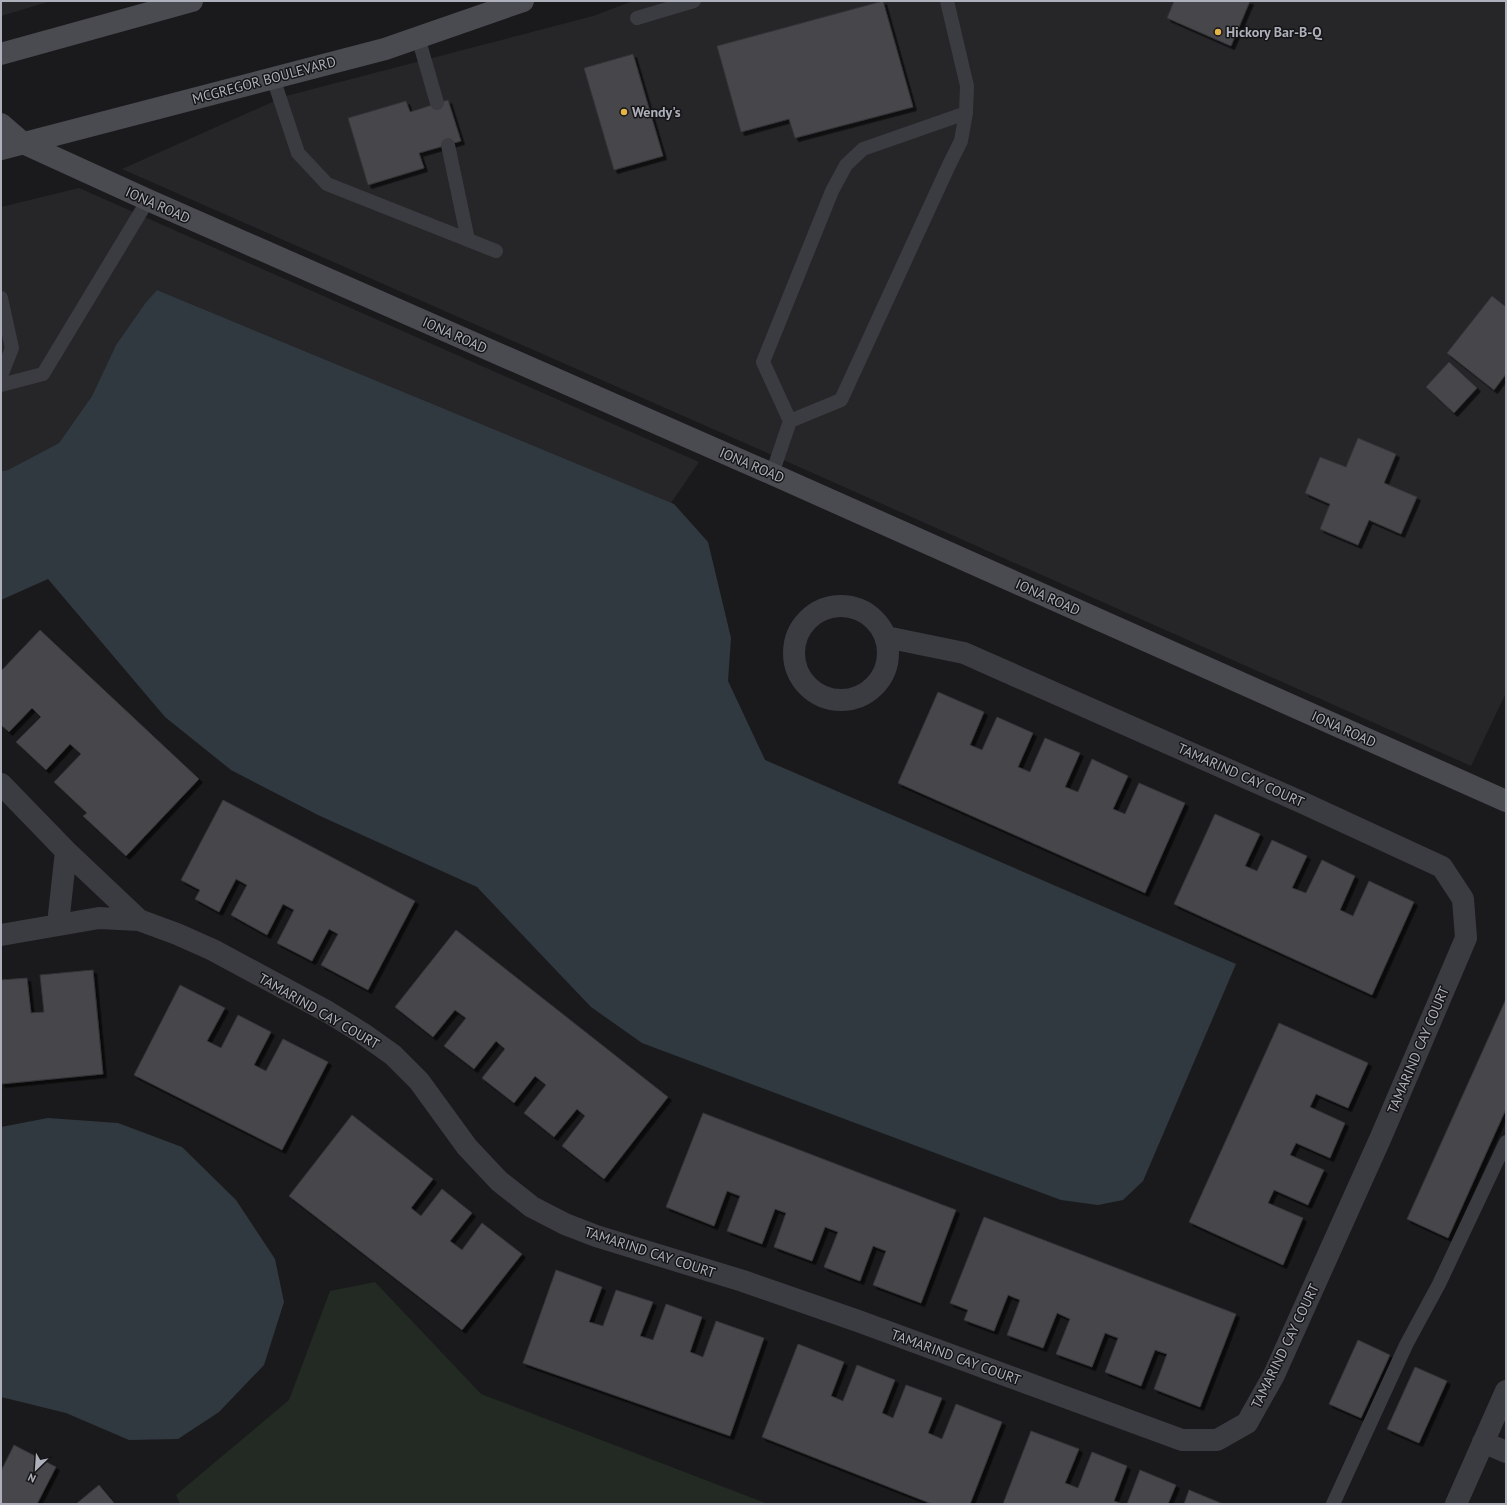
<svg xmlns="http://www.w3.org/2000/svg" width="1507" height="1505" font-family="'PT Sans',sans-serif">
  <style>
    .built { fill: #262629 }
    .green { fill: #222a23 }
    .water { fill: #313940 }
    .building { fill: #47474c; stroke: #343438; filter: url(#shadow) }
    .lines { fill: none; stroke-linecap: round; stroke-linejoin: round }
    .lane { stroke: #3b3c41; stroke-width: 14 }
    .street { stroke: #3b3c41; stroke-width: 22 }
    .secondary { stroke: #494b51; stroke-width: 22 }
    .poi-dot { fill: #e6b548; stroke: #151517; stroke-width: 1.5 }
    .labels { text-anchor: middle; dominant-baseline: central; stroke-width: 3; stroke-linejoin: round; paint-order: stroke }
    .poi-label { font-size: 14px; font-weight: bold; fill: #aeb1bb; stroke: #151517; text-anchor: start }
    .street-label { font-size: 14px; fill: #aeb1bb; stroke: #151517 }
  </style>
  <defs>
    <filter id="shadow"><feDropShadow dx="3.5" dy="3.5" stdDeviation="0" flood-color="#0009"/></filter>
  </defs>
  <rect width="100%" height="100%" fill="#1a1a1c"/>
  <!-- built -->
  <path class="built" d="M1 1H51L1 16Z
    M633 1H1506V693L1471 766 779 458 122 169 286 96 593 16Z
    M79 188 699 462 671 503 157 290 146 302 116 345 92 396 59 443 8 470 1 471V207Z"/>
  <!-- green -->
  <path class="green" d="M375 1282 481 1394 768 1504H180L176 1495 289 1400 330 1291Z"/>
  <!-- water -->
  <path class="water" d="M157 290 674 504 708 542 731 638 728 681 765 760 1236 964 1143 1181 1123 1200 1098 1205 1061 1200 642 1043 591 1007 477 887 318 815 231 770 165 717 48 579 1 600V471L8 470 59 443 92 396 116 345 146 302Z
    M48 1118 118 1123 182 1147 236 1200 275 1259 284 1302 264 1365 219 1412 178 1439 129 1440 66 1413 1 1397V1127Z"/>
  <!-- building -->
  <path class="building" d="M883 1 913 107 795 138 789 119 741 132 717 46Z
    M1174 1H1250L1231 46 1167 18Z
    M633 54 663 156 614 170 584 68Z
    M448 100 461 141 419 153 424 168 368 185 348 118 406 101 410 112Z
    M1492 296 1506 307V374L1494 390 1447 353Z
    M1449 362 1477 388 1454 413 1426 387Z
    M1358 438 1396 454 1384 483 1417 497 1401 534 1369 520 1358 545 1320 529 1330 504 1305 493 1320 457 1346 467Z
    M40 630 199 779 126 856 83 816 87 813 54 782 81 754 70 744 46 770 16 742 41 717 32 708 9 732 1 725V671Z
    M938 692 984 712 970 745 982 750 997 717 1033 733 1018 767 1030 772 1045 738 1080 753 1065 787 1078 792 1092 759 1128 776 1113 809 1125 814 1139 783 1185 803 1145 893 898 783Z
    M223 800 415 901 368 990 321 965 338 934 329 929 312 961 277 943 294 910 283 904 267 935 231 915 247 885 236 879 219 912 195 899 200 890 181 880Z
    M1215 814 1260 834 1245 866 1257 871 1272 840 1307 856 1292 888 1306 893 1322 860 1355 876 1340 910 1353 916 1369 881 1414 902 1372 995 1174 904Z
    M456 930 668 1097 604 1179 562 1146 585 1116 577 1109 554 1137 524 1113 546 1085 535 1076 514 1103 482 1078 505 1049 496 1041 474 1069 444 1046 466 1018 455 1010 433 1037 395 1007Z
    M93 970 103 1074 1 1084V980L27 978 31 1013 44 1012 40 975Z
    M180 985 225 1008 207 1041 221 1048 238 1015 271 1032 254 1065 266 1071 283 1039 328 1062 282 1150 134 1075Z
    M1506 999V1109L1448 1238 1407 1219Z
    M1279 1023 1368 1063 1348 1108 1316 1094 1310 1107 1345 1123 1330 1158 1296 1143 1290 1155 1324 1170 1308 1205 1274 1190 1268 1203 1303 1218 1283 1265 1189 1222Z
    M703 1113 956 1210 921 1303 873 1285 886 1251 873 1246 860 1281 824 1267 838 1232 825 1227 812 1261 774 1247 786 1213 775 1209 762 1244 727 1231 740 1196 727 1191 714 1226 666 1207Z
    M352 1115 433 1179 411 1208 421 1216 442 1189 472 1213 450 1241 462 1250 482 1223 522 1254 462 1330 289 1196Z
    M984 1217 1236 1314 1200 1407 1154 1389 1167 1354 1155 1350 1141 1386 1105 1372 1118 1338 1105 1333 1092 1367 1056 1354 1070 1319 1057 1313 1043 1348 1007 1335 1020 1300 1008 1295 994 1331 964 1320 968 1310 950 1303Z
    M556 1270 602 1287 589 1322 603 1326 616 1290 653 1302 640 1336 653 1340 666 1304 702 1317 690 1352 703 1357 716 1321 764 1338 730 1436 523 1363Z
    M1358 1340 1390 1355 1361 1418 1329 1404Z
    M798 1344 844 1362 831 1396 843 1401 857 1365 895 1380 882 1413 893 1418 906 1385 942 1398 928 1433 942 1439 956 1404 1002 1422 970 1504H932L762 1437Z
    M1415 1367 1447 1381 1419 1443 1387 1429Z
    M1031 1431 1079 1449 1065 1483 1078 1488 1092 1452 1127 1466 1114 1501 1123 1504H1003Z
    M14 1445 56 1467 37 1504H1V1471Z
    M1140 1470 1176 1485 1168 1504H1127Z
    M99 1485 115 1504H76Z
    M1189 1490 1223 1504H1184Z"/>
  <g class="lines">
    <!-- lane -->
    <path class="lane" d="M637 18 694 1
      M418 37 437 103
      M273 78 298 153 327 184 496 251
      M448 145 468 240
      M1 298 12 348 1 376
      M1 385 43 374 148 200
      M790 421 763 362 832 191 846 165 863 149 966 113
      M772 474 790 421 841 400 949 165 961 141 966 113 967 86 947 1
      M1333 1504 1406 1345 1439 1284 1506 1142"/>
    <!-- street -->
    <path class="street" d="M794 653a47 47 0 1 1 94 0a47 47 0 1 1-94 0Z
      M1 784 66 851 58 924
      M66 851 139 920
      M1 935 99 918 139 920 177 934 213 950 328 1012 362 1033 393 1055 419 1081 467 1147 499 1181 532 1207 565 1224 596 1236 743 1281 858 1321 1182 1440H1217L1247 1423 1274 1375 1381 1137 1466 938 1463 899 1442 867 1301 802 964 653 886 637
      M1483 1442 1506 1452
      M1456 1504 1506 1391"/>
    <!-- secondary -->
    <path class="secondary" d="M1 54 192 1
      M1 124 23 143 148 200 772 474 1506 801
      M1 149 385 49 523 1"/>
  </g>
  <!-- markers -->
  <g class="poi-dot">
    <circle cx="1218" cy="32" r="4"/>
    <circle cx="624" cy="112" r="4"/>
  </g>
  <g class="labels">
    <!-- poi labels -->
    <g class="poi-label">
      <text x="1226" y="32">Hickory Bar-B-Q</text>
      <text x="632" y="112">Wendy's</text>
    </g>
    <!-- street labels -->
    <g class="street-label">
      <text transform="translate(264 80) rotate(-15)">MCGREGOR BOULEVARD</text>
      <text transform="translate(158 205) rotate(24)">IONA ROAD</text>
      <text transform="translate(455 335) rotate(24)">IONA ROAD</text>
      <text transform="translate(752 465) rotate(23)">IONA ROAD</text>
      <text transform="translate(1048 597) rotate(24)">IONA ROAD</text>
      <text transform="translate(1344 729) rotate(24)">IONA ROAD</text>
      <text transform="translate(1241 775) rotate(24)">TAMARIND CAY COURT</text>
      <text transform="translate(319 1011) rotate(30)">TAMARIND CAY COURT</text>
      <text transform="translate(1418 1050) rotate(-67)">TAMARIND CAY COURT</text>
      <text transform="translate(650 1252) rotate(18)">TAMARIND CAY COURT</text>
      <text transform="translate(1285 1346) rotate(-64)">TAMARIND CAY COURT</text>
      <text transform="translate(956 1357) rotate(20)">TAMARIND CAY COURT</text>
    </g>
  </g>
  <!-- border -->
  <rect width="1507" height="1505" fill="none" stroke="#aeb1bb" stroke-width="4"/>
  <!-- north arrow -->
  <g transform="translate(36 1469) rotate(205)" stroke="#151517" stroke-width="3" paint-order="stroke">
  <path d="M0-3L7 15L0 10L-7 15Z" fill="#aeb1bb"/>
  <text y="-6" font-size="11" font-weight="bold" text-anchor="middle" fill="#aeb1bb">N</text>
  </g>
</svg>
